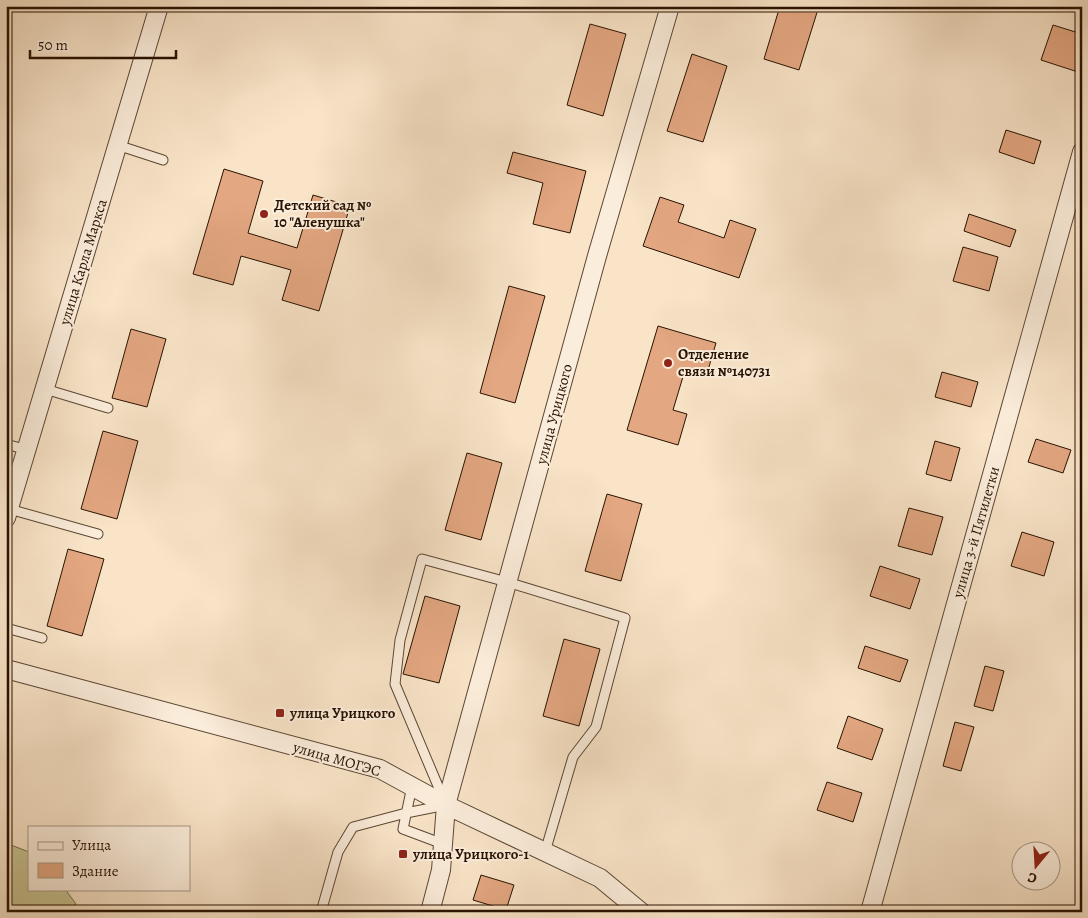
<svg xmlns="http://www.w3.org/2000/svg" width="1088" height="918" font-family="Alegreya,serif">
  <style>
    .green { fill: #c6c190; stroke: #776a48 }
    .building { fill: #e3a781; stroke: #281201 }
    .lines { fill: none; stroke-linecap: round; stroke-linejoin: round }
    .service-casing { stroke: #5c4633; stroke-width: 11 }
    .minor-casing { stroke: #5c4633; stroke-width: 20 }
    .service { stroke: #fbeddb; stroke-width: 9 }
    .minor { stroke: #fbeddb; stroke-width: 18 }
    .poi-dot { fill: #8f2418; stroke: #fbeddb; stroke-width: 2 }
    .labels { text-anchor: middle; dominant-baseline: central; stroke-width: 4; stroke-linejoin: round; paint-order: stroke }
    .poi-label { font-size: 15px; font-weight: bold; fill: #281201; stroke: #fbeddb; text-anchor: start }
    .street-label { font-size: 15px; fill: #281201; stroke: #fbeddb }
  </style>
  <rect width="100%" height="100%" fill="#f9e4c8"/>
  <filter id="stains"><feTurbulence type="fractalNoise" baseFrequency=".004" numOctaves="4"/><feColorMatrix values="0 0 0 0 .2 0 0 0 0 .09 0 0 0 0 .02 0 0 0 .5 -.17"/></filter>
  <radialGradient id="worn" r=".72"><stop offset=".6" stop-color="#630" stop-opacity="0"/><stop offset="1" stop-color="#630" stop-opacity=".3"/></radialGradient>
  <!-- green -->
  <path class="green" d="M6 843 29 852V889H65L76 904 70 912H6Z"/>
  <!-- building -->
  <path class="building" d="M780 6H819L799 70 764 59Z
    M590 24 626 34 603 116 567 105Z
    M1053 25 1082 34V61L1078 72 1041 60Z
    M692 54 727 66 703 142 667 131Z
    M1006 130 1041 141 1034 164 999 152Z
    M513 152 586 171 570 233 533 224 543 183 507 173Z
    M224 169 263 181 248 233 297 248 313 195 350 206 319 311 282 300 291 270 241 256 233 285 193 274Z
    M660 197 684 205 678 222 724 238 730 220 756 229 739 278 643 246Z
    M969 214 1016 230 1010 247 964 231Z
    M963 247 998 257 989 291 953 281Z
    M509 286 545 296 515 403 480 393Z
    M658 326 716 343 706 377 685 370 673 410 687 414 678 445 627 430Z
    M131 329 166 339 147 407 112 398Z
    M942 372 978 382 971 407 935 397Z
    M103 431 138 441 117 519 81 509Z
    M1036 439 1071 450 1063 473 1028 462Z
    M935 441 960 448 951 481 926 474Z
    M467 453 502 463 481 540 445 530Z
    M607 494 642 504 621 581 585 571Z
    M909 508 943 517 932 555 898 546Z
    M1022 532 1054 542 1044 576 1011 566Z
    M68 549 104 559 82 636 47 626Z
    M880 566 920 579 910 609 870 596Z
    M425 596 460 606 439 683 403 674Z
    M564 639 600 649 579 726 543 716Z
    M865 646 908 660 900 682 858 668Z
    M985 666 1004 671 993 711 974 706Z
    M848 716 883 729 872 760 837 748Z
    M955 722 974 727 961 771 943 766Z
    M827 782 862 793 853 822 817 810Z
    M481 875 514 885 506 910 473 900Z"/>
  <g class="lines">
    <!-- service casing -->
    <g class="service-casing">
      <path id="service" d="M117 145 163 160
        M45 389 108 408
        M6 444 27 450
        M9 509 98 534
        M6 628 42 638
        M412 786 403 829 443 844
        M321 912 338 852 353 827 406 813 446 805 395 684 400 640 422 559 507 582 625 618 596 727 573 757 545 852"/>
    </g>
    <!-- minor casing -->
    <g class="minor-casing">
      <path id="minor" d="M6 518 159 6
        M6 669 380 769 446 805 600 878 641 912
        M430 912 441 870 446 805 597 256 670 6
        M870 912 1082 152"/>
    </g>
    <!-- service -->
    <use href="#service" class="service"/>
    <!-- minor -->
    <use href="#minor" class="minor"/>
  </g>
  <!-- markers -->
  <g class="poi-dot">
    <circle cx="264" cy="214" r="5"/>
    <circle cx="668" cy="363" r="5"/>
    <rect x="275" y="708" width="10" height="10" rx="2.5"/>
    <rect x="398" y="849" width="10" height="10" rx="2.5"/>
  </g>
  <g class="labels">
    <!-- poi labels -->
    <g class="poi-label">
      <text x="274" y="205">Детский сад №<tspan x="274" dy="17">10 "Аленушка"</tspan></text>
      <text x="678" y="354">Отделение<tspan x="678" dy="17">связи №140731</tspan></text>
      <text x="290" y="713">улица Урицкого</text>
      <text x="413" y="854">улица Урицкого-1</text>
    </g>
    <!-- street labels -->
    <g class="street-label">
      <text transform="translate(83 262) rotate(-73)">улица Карла Маркса</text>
      <text transform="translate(554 414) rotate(-75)">улица Урицкого</text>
      <text transform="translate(976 532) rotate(-74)">улица 3-й Пятилетки</text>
      <text transform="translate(337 759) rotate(16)">улица МОГЭС</text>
    </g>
  </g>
  <!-- margin -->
  <rect width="1088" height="918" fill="none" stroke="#f9e4c8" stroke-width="25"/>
  <rect x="8" y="8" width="1073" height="903" fill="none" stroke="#281201" stroke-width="2.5"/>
  <rect x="12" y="12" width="1063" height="893" fill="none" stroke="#281201"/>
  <!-- legend -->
  <rect x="28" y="826" width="162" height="65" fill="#fbeddb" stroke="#a79584"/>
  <rect x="38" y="842" width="25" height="8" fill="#fbeddb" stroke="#a79584"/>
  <text x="72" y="850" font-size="15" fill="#281201">Улица</text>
  <rect x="38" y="863" width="25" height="15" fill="#e3a781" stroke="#a79584"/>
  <text x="72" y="876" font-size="15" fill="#281201">Здание</text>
  <!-- north arrow -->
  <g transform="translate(1036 866) rotate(198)"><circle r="24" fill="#fbeddb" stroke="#a79584"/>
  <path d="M0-4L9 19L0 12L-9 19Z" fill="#8f2418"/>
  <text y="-8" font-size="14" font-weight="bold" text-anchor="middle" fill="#281201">С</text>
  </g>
  <!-- scale -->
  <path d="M30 50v8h146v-8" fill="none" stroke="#281201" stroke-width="2.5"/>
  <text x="38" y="50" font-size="15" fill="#281201" stroke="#fbeddb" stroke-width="4" paint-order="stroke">50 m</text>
  <rect width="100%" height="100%" filter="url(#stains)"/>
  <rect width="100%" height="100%" fill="url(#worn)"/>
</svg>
